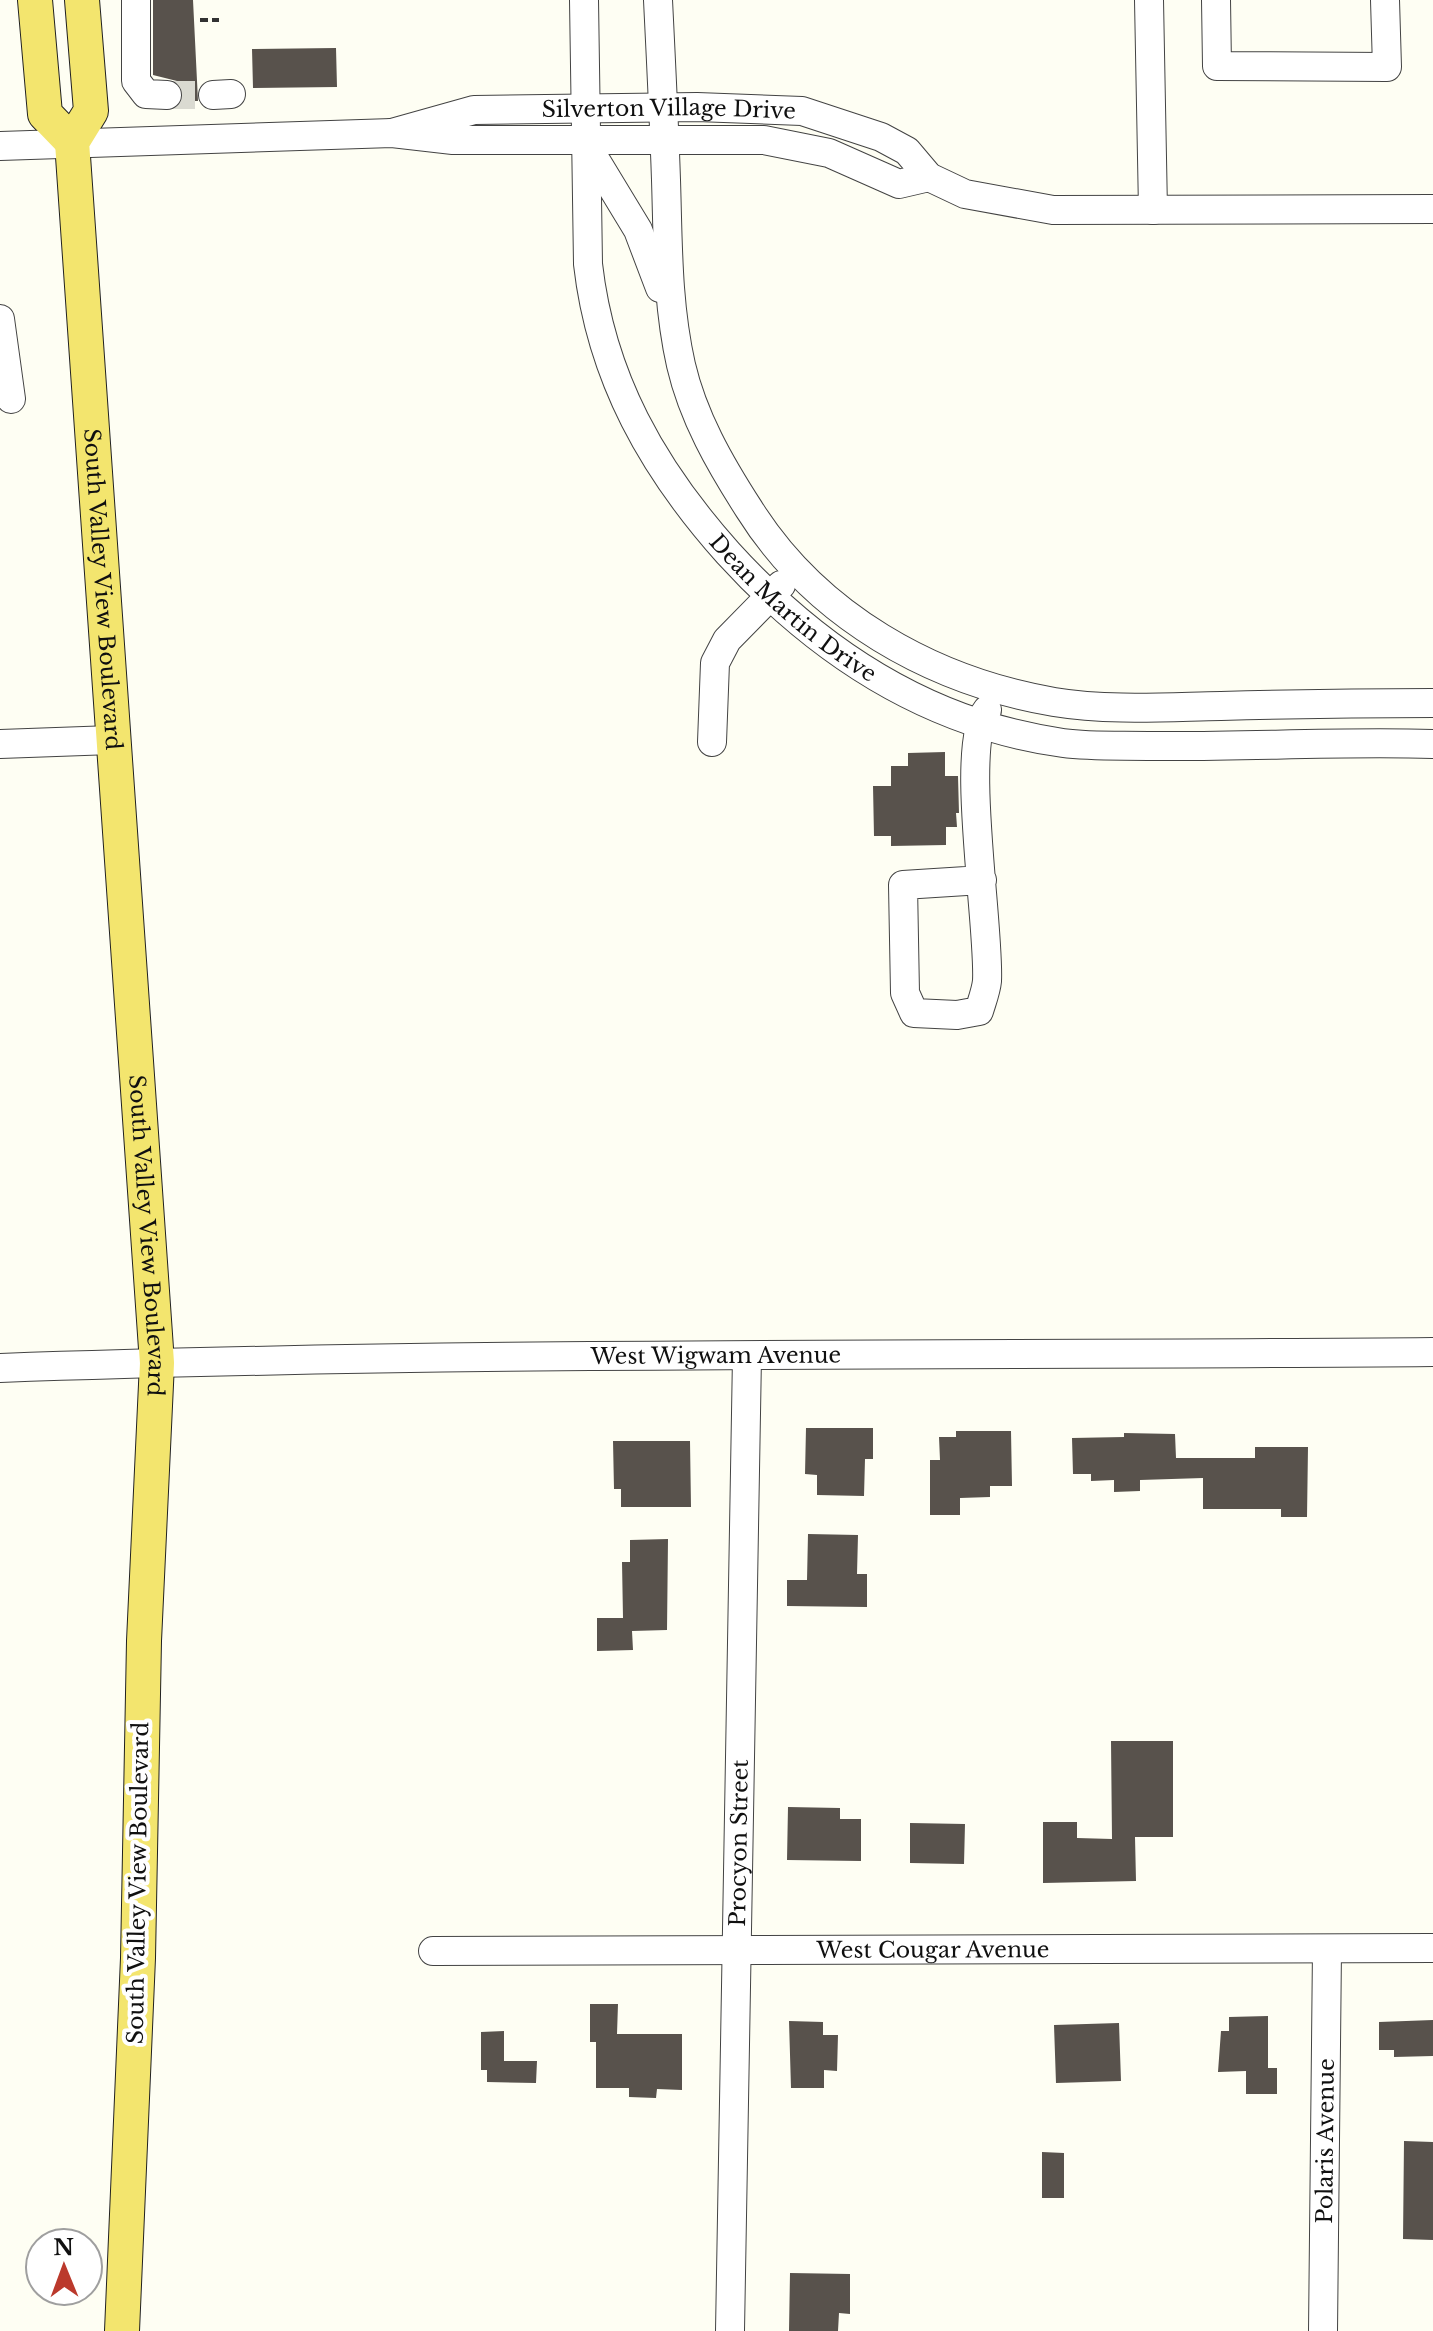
<svg xmlns="http://www.w3.org/2000/svg" width="1433" height="2331" font-family="'Libre Baskerville',serif">
  <style>
    .building { fill: #58524c }
    .lines { fill: none; stroke-linecap: round; stroke-linejoin: round }
    .minor-tunnel { stroke: #dadad1; stroke-width: 28; stroke-dasharray: 28 14; stroke-linecap: butt }
    .minor-casing { stroke: #434343; stroke-width: 30 }
    .major-casing { stroke: #212121; stroke-width: 36 }
    .path { stroke: #323232; stroke-width: 4; stroke-dasharray: 8 4; stroke-linecap: butt }
    .minor { stroke: #fff; stroke-width: 28 }
    .major { stroke: #f3e56e; stroke-width: 34 }
    .labels { text-anchor: middle; dominant-baseline: central; stroke-width: 8; stroke-linejoin: round; paint-order: stroke }
    .street-label { font-size: 22px; fill: #101010; stroke: #fff }
  </style>
  <rect width="100%" height="100%" fill="#fefef3"/>
  <!-- building -->
  <path class="building" d="M153 0H193L198 101H182V88L177 81 153 75Z
    M336 48 337 87 253 88 252 49Z
    M945 752V776H958L959 813H956L957 827H946V845L891 846V836H874L873 786H891V766H908V753Z
    M806 1428H873V1459H865L864 1496 817 1495V1475L805 1474Z
    M956 1431H1011L1012 1486H990V1497L960 1498V1515H930V1460H940L939 1437H956Z
    M1124 1433 1175 1434 1176 1458H1255V1447H1308L1307 1517H1281V1509H1203V1478L1140 1480V1491L1114 1492V1480L1091 1481V1474H1073L1072 1438 1124 1437Z
    M613 1441H690L691 1507H621V1489H614Z
    M808 1534 858 1535 857 1574H867V1607L787 1606V1580H807Z
    M668 1539 667 1630 632 1631 633 1650 597 1651V1618H623L622 1562H630V1540Z
    M1111 1741H1173V1837H1135L1136 1881 1043 1883V1822H1077V1838L1112 1839Z
    M788 1807 840 1808V1819H861V1861L787 1860Z
    M910 1823 965 1824 964 1864 910 1863Z
    M590 2004H618L617 2034H682V2090L657 2089 656 2098 629 2097V2088H596V2042H590Z
    M1268 2016V2068H1277V2094H1246V2071L1218 2072 1221 2031H1229V2017Z
    M1433 2020V2056L1394 2057V2050H1379V2022Z
    M789 2021 823 2022V2035H838L837 2071 824 2070V2088H791Z
    M1119 2023 1121 2081 1056 2083 1054 2025Z
    M504 2031V2061H537L536 2083 487 2082V2070H481V2032Z
    M1404 2141 1433 2142V2240L1403 2239Z
    M1042 2152 1064 2153V2198H1042Z
    M790 2273 850 2274V2314L839 2313 838 2331H789Z"/>
  <g class="lines">
    <!-- minor-tunnel -->
    <path class="minor-tunnel" d="M167 95H213"/>
    <!-- minor casing -->
    <g class="minor-casing">
      <g id="minor">
        <path d="M136 0V81L146 94 167 95"/>
        <path id="s1" d="M584 0 588 264C601 378 653 469 728 553 819 653 928 724 1063 743 1093 747 1124 745 1154 746 1247 747 1340 741 1433 744"/>
        <path d="M658 0C661 60 664 120 666 180 668 242 667 303 681 365 693 417 720 464 749 509 816 616 932 681 1054 702 1109 711 1166 707 1221 706 1292 704 1362 703 1433 703"/>
        <path d="M1149 0 1153 210"/>
        <path d="M1216 0 1217 66 1387 67 1385 0"/>
        <path d="M213 95 231 94"/>
        <path id="s2" d="M392 133 474 110 697 107 802 111 881 137 907 151 929 177 965 194 1053 210 1433 209"/>
        <path d="M584 141 638 230 660 288"/>
        <path d="M0 146 392 133 453 140H764L829 153 899 184 929 177"/>
        <path d="M0 319 11 399"/>
        <path d="M712 742 715 663 727 640 781 585"/>
        <path d="M0 744 112 740"/>
        <path d="M982 880 903 885 905 993 914 1013 957 1015 979 1011C982 1001 986 991 987 981 990 926 959 745 987 710"/>
        <path id="s3" d="M0 1368C477 1351 955 1356 1433 1352"/>
        <path id="s4" d="M433 1951 1433 1948"/>
        <path id="s5" d="M730 2331 747 1356"/>
        <path id="s6" d="M1323 2331 1327 1949"/>
      </g>
    </g>
    <!-- major casing -->
    <g class="major-casing">
      <g id="major">
        <path d="M35 0 45 114 72 142"/>
        <path id="s7" d="M82 0 91 111 72 142 157 1363 144 1641 138 1958 122 2331"/>
      </g>
    </g>
    <!-- path -->
    <path class="path" d="M200 20H219"/>
    <!-- minor -->
    <use href="#minor" class="minor"/>
    <!-- major -->
    <use href="#major" class="major"/>
  </g>
  <g class="labels">
    <!-- street labels -->
    <g class="street-label">
      <text stroke="none"><textPath href="#s2" startOffset="280">Silverton Village Drive</textPath></text>
      <text stroke="none"><textPath href="#s7" startOffset="596">South Valley View Boulevard</textPath></text>
      <text stroke="none"><textPath href="#s1" startOffset="676">Dean Martin Drive</textPath></text>
      <text stroke="none"><textPath href="#s7" startOffset="1244">South Valley View Boulevard</textPath></text>
      <text stroke="none"><textPath href="#s3" startOffset="716">West Wigwam Avenue</textPath></text>
      <text stroke="none"><textPath href="#s5" startOffset="488">Procyon Street</textPath></text>
      <text transform="translate(138 1883) rotate(-89)">South Valley View Boulevard</text>
      <text stroke="none"><textPath href="#s4" startOffset="500">West Cougar Avenue</textPath></text>
      <text stroke="none"><textPath href="#s6" startOffset="190">Polaris Avenue</textPath></text>
    </g>
  </g>
  <!-- north arrow -->
  <g transform="translate(64 2267) rotate(359)"><circle r="38" fill="#ffffff" stroke="#9f9f9f" stroke-width="2"/>
  <path d="M0-6L14 30L0 20L-14 30Z" fill="#bb392c"/>
  <text y="-12" font-size="22" font-weight="bold" text-anchor="middle" fill="#101010">N</text>
  </g>
</svg>
